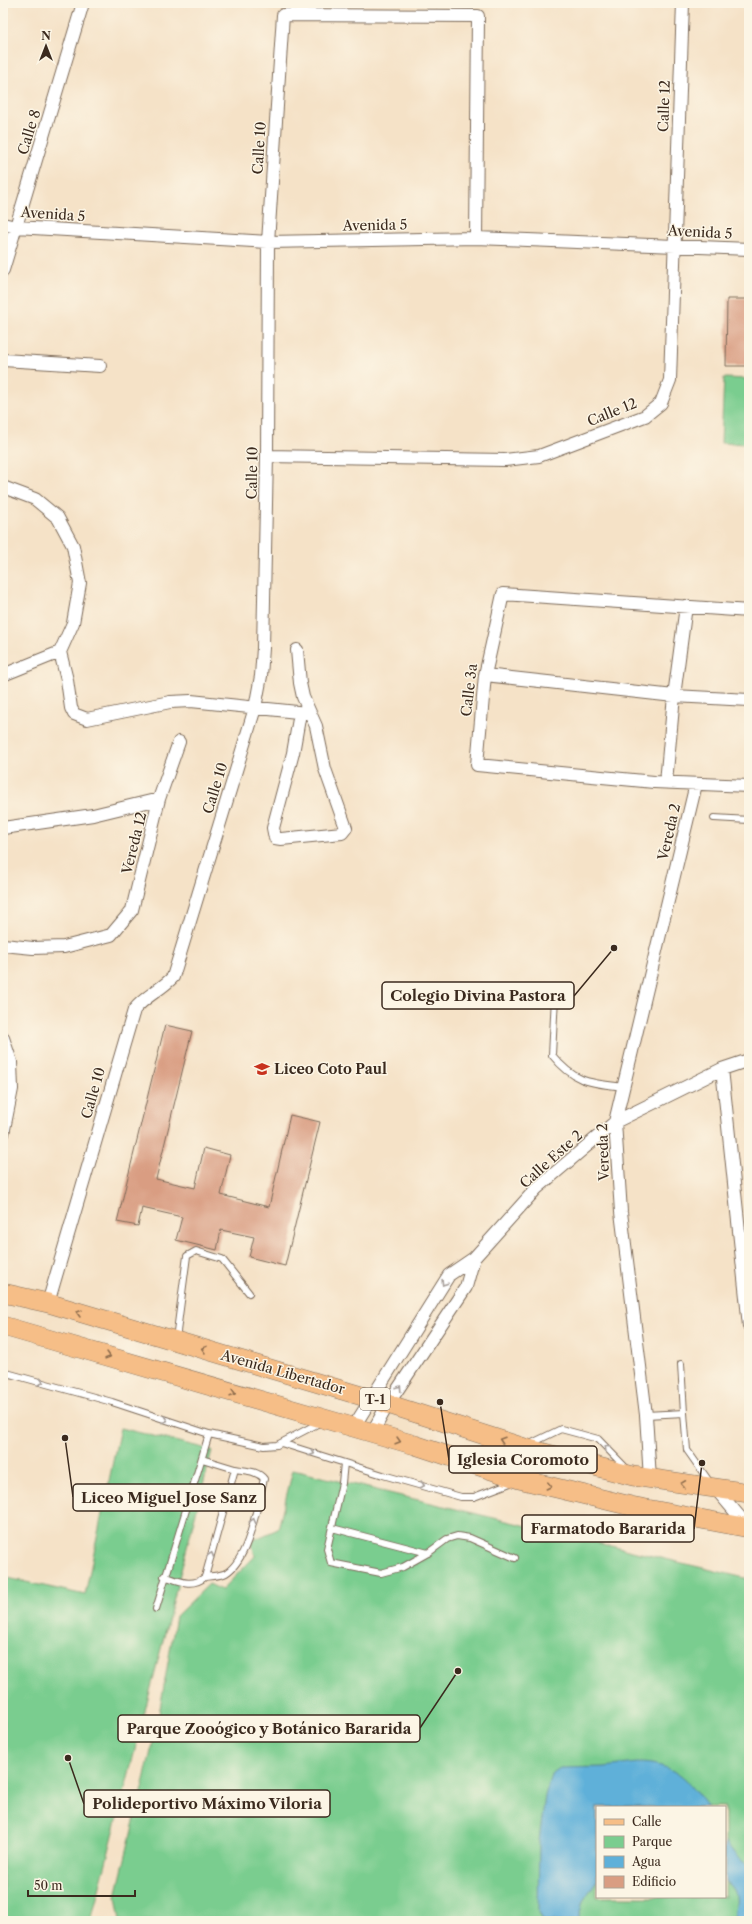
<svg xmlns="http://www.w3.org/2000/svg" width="752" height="1924" font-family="'Libre Caslon Text',serif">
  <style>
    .green { fill: #7acd8f; stroke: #5a7c56; fill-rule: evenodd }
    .water { fill: #5fb0d9; stroke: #4d6d7c }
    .building { fill: #d99d82 }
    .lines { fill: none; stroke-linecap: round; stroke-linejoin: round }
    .service-casing { stroke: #7c6a59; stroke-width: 8 }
    .minor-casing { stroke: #7c6a59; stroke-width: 14 }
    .primary-casing { stroke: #7c6a59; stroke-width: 20 }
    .service { stroke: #fff; stroke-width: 6 }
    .minor { stroke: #fff; stroke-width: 12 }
    .primary { stroke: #f6be87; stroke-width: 19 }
    .oneway { stroke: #a79f9a }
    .oneway2 { stroke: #8f6d4d }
    .labels { text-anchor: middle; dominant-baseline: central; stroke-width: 3; stroke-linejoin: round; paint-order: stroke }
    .shield { fill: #fcf5e5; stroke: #75675a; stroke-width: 1 }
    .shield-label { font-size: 13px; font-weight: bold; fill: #3b2a1e }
    .street-label { font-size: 14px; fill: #3b2a1e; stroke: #fcf5e5 }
    .poi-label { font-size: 14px; font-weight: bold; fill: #3b2a1e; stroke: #fcf5e5; text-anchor: start }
    .leader { fill: none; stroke: #3b2a1e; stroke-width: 1.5 }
    .callout-dot { fill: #3b2a1e; stroke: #fcf5e5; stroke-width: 1.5 }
    .callout { fill: #fcf5e5; stroke: #3b2a1e; stroke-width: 1.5 }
    .callout-label { font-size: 15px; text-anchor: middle; font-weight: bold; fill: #3b2a1e }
  </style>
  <rect width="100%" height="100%" fill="#fcf5e5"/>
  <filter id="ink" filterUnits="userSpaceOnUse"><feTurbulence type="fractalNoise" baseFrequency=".025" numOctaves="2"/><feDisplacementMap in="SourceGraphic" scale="8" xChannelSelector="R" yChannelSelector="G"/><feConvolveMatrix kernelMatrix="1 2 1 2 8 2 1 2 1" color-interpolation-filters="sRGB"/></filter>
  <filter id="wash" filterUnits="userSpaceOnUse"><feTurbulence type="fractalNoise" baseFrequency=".012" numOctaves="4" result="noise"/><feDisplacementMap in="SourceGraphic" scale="16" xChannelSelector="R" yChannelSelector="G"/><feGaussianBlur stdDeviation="0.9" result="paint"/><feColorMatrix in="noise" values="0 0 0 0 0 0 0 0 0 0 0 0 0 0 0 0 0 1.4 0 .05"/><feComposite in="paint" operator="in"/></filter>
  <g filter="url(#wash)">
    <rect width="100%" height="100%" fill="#f5e2c7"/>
    <!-- green -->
    <path class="green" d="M724 378 749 379V444L721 443Z
      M120 1428 212 1450 91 1921H3V1577L85 1595Z
      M293 1470 749 1579V1921H120L116 1896 157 1726 176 1616 209 1584 222 1590 255 1556 251 1541 278 1529ZM597 1807H725V1897H597Z"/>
    <!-- water -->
    <path class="water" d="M637 1763C674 1763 687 1779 708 1807H597V1880L583 1901 578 1921H543L538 1910 539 1841 545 1796 551 1774 560 1768 604 1767Z
      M725 1841 737 1857 749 1866V1921H734C735 1904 742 1892 725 1881Z"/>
    <g id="blocks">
      <!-- building -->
      <path class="building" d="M727 299H749V366H726Z
        M165 1025 192 1031 156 1179 195 1188 204 1148 230 1155 221 1195 269 1207 290 1115 320 1122 285 1266 249 1257 254 1237 221 1230 217 1250 176 1240 182 1217 142 1208 138 1226 117 1222Z"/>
    </g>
  </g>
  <g filter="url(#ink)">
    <use href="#blocks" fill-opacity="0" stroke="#7c6a59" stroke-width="1"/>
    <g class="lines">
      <!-- service casing -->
      <g class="service-casing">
        <path id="service" d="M714 818 749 820
          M555 997 552 1055C575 1083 589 1083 624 1087
          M176 1339 187 1256 196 1251 222 1259 249 1293
          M3 1372 112 1402 209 1434 264 1446 277 1445 321 1422
          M684 1413 687 1450 711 1484
          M646 1415 684 1413 681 1364
          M281 1443 383 1475 461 1497H474L513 1482
          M530 1444 561 1429 598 1439 627 1469
          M344 1463 342 1483 327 1549 331 1563 381 1573 403 1567 428 1553 447 1539 457 1536 470 1538 515 1558
          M332 1528 428 1553
          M164 1576C179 1581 192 1588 205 1577L235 1469 202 1459
          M205 1577C211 1576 221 1576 226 1573 250 1558 257 1504 264 1479 257 1470 244 1471 235 1469
          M156 1609 209 1434"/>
      </g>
      <!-- minor casing -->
      <g class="minor-casing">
        <path id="minor" d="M3 224 16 227 268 242 476 238 749 249
          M3 270 83 3
          M3 360 100 366
          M267 456 505 460 539 456 645 416 661 403 670 380 683 3
          M3 487 35 499 58 518 73 546 80 583 73 623 60 652 3 675
          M749 611 503 594 485 675 477 765 654 782 749 786
          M297 650 300 683 303 697 316 726 325 769 346 828 342 833 281 839 275 838 273 828 293 753 300 713
          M60 652 67 680 71 708 74 714 87 719 170 702 191 701 307 713
          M485 675 674 696 749 700
          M666 782 674 696 686 606
          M159 799 179 742
          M3 828 93 815 159 799 132 910 111 935 64 947 33 948 3 945
          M3 1038 11 1062 12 1089 3 1134
          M722 1069 749 1326
          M48 1303 134 1010C145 996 161 990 173 977L255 708 261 676 263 648 267 456 268 242 283 15 478 16 476 238
          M353 1428 449 1275 474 1258 536 1189 615 1122 722 1069 749 1060
          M372 1433 388 1404 466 1287 474 1258
          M650 1479 646 1415 621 1212 615 1122 696 784
          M716 1489 749 1528"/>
      </g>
      <!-- primary casing -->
      <g class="primary-casing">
        <path id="primary" d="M3 1293 48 1303 372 1399 525 1448 633 1476 749 1493
          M3 1326 415 1445 519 1479 631 1506 749 1528"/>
      </g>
      <!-- service -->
      <use href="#service" class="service"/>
      <!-- minor -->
      <use href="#minor" class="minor"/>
      <!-- primary -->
      <use href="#primary" class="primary"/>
    </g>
    <!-- one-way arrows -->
    <defs><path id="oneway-chevron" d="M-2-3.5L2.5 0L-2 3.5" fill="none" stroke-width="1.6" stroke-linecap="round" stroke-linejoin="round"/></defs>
    <g class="oneway">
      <use href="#oneway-chevron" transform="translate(444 1283) rotate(122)"/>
      <use href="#oneway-chevron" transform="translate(41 1382) rotate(16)"/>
      <use href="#oneway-chevron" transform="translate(399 1388) rotate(-56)"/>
      <use href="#oneway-chevron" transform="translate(165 1420) rotate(18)"/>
      <use href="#oneway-chevron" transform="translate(607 1448) rotate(-134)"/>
      <use href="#oneway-chevron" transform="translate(312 1453) rotate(17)"/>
      <use href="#oneway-chevron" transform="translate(422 1485) rotate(17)"/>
      <use href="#oneway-chevron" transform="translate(253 1521) rotate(-76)"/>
      <use href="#oneway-chevron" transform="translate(211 1555) rotate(-74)"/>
    </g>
    <g class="oneway2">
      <use href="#oneway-chevron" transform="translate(79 1313) rotate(-164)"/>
      <use href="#oneway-chevron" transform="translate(204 1349) rotate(-164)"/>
      <use href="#oneway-chevron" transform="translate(108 1356) rotate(16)"/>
      <use href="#oneway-chevron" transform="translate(233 1393) rotate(16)"/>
      <use href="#oneway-chevron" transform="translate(502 1440) rotate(-162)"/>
      <use href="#oneway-chevron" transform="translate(398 1441) rotate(16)"/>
      <use href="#oneway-chevron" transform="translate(683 1484) rotate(-172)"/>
      <use href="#oneway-chevron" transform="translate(549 1486) rotate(13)"/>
    </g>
  </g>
  <!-- icons -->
  <defs>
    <g id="school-bare" transform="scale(1.2)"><path d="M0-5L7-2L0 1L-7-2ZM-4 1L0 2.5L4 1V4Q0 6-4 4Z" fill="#c8321e" stroke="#fcf5e5" stroke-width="2.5" paint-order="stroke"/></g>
  </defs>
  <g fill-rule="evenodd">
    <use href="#school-bare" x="262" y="1069"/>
  </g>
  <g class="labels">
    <!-- shield labels -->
    <rect class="shield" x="360" y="1388" width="30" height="22" rx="3"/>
    <g class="shield-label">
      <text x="375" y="1399">T-1</text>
    </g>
    <!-- street labels -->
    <g class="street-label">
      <text transform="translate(664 106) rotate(-88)">Calle 12</text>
      <text transform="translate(29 132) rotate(-73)">Calle 8</text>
      <text transform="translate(259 148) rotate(-86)">Calle 10</text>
      <text transform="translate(53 214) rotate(4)">Avenida 5</text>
      <text transform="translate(375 225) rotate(-1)">Avenida 5</text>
      <text transform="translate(700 232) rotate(3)">Avenida 5</text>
      <text transform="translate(612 412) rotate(-22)">Calle 12</text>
      <text transform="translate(252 473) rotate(-89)">Calle 10</text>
      <text transform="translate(469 690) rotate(-83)">Calle 3a</text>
      <text transform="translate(215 788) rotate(-73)">Calle 10</text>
      <text transform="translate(669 832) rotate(-77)">Vereda 2</text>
      <text transform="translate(134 843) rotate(-76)">Vereda 12</text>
      <text transform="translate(93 1093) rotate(-74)">Calle 10</text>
      <text transform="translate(603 1152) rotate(-92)">Vereda 2</text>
      <text transform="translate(551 1159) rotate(-42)">Calle Este 2</text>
      <text transform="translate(283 1372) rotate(16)">Avenida Libertador</text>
    </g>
    <!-- poi labels -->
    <g class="poi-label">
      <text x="274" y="1069">Liceo Coto Paul</text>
    </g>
  </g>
  <!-- callouts -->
  <path class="leader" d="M614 948L574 996M440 1402L449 1460M65 1438L73 1497M702 1463L694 1529M458 1671L420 1728M68 1758L84 1804"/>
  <g class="callout-dot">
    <circle cx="614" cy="948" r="4"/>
    <circle cx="440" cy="1402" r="4"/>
    <circle cx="65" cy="1438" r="4"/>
    <circle cx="702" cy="1463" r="4"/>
    <circle cx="458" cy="1671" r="4"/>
    <circle cx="68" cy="1758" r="4"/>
  </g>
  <g class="callout">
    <rect x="382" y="982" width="192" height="27" rx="4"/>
    <rect x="449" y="1446" width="148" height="27" rx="4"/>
    <rect x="73" y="1484" width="192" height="27" rx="4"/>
    <rect x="522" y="1515" width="172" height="27" rx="4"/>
    <rect x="118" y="1715" width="302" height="27" rx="4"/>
    <rect x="84" y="1790" width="246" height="27" rx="4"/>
  </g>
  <g class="callout-label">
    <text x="478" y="1001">Colegio Divina Pastora</text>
    <text x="523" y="1465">Iglesia Coromoto</text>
    <text x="169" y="1503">Liceo Miguel Jose Sanz</text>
    <text x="608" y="1534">Farmatodo Bararida</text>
    <text x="269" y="1734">Parque Zooógico y Botánico Bararida</text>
    <text x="207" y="1809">Polideportivo Máximo Viloria</text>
  </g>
  <!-- margin -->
  <rect width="752" height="1924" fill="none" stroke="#fcf5e5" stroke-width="16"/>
  <!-- legend -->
  <rect x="596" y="1806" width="130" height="92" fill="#fcf5e5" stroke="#afa495"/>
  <rect x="604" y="1819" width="20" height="6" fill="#f6be87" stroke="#afa495"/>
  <text x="632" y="1826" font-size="12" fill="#3b2a1e">Calle</text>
  <rect x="604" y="1836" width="20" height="12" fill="#7acd8f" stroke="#afa495"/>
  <text x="632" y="1846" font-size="12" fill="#3b2a1e">Parque</text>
  <rect x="604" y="1856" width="20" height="12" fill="#5fb0d9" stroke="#afa495"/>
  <text x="632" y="1866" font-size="12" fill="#3b2a1e">Agua</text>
  <rect x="604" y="1876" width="20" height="12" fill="#d99d82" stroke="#afa495"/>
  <text x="632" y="1886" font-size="12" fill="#3b2a1e">Edificio</text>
  <!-- north arrow -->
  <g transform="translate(46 46)" stroke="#fcf5e5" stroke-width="3" paint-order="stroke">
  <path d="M0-3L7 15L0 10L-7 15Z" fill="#3b2a1e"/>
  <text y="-6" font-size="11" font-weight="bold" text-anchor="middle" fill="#3b2a1e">N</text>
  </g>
  <!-- scale -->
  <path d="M28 1890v6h107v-6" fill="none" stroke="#3b2a1e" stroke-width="2"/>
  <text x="34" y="1890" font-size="12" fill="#3b2a1e" stroke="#fcf5e5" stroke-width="3" paint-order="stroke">50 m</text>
</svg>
